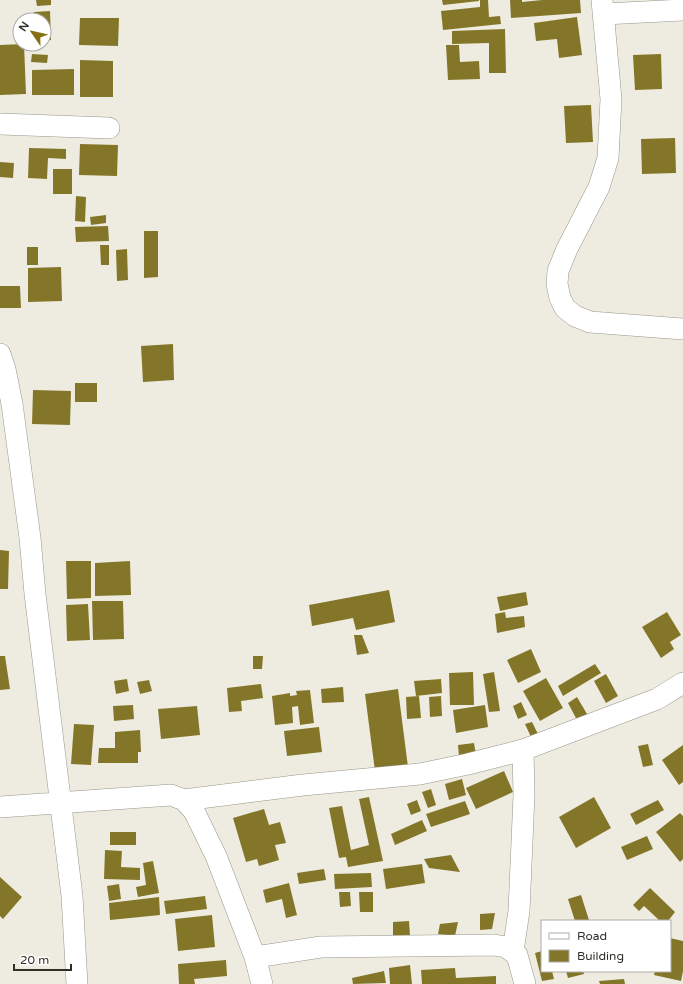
<svg xmlns="http://www.w3.org/2000/svg" width="683" height="984" font-family="'Varela Round',sans-serif">
  <style>
    .building { fill: #847628 }
    .lines { fill: none; stroke-linecap: round; stroke-linejoin: round }
    .minor-casing { stroke: #98968b; stroke-width: 22 }
    .minor { stroke: #fff; stroke-width: 21 }
  </style>
  <rect width="100%" height="100%" fill="#eeece1"/>
  <!-- building -->
  <path class="building" d="M36 0H51V5L37 6Z
    M442 0H479V1L443 5Z
    M480 0H488L489 17 500 16 501 24 443 30 441 11 480 7Z
    M510 0H522V2L542 0H580L581 13 511 18Z
    M50 11 51 40 44 41V20H35L34 12Z
    M577 17 582 55 559 58 557 39 536 41 534 23Z
    M80 18H119L118 46 79 45Z
    M505 29 506 73H489V43L452 44V31Z
    M24 44 26 94 0 95V45Z
    M446 45H459L460 62 479 61 480 79 448 80Z
    M32 54 48 55 47 63 31 62Z
    M661 54 662 89 635 90 633 55Z
    M80 60 113 61V97H80Z
    M74 69V95H32V70Z
    M591 105 593 142 566 143 564 106Z
    M675 138 676 173 642 174 641 139Z
    M80 144 118 145 117 176 79 175Z
    M29 148 66 149V159L48 158 47 179 28 178Z
    M0 162 14 163 13 178 0 177Z
    M53 169H72V194H53Z
    M76 196 86 197 85 222 75 221Z
    M106 215V223L91 225 90 217Z
    M108 226 109 241 76 242 75 227Z
    M144 231H158V277L144 278Z
    M100 245H109V265H101Z
    M27 247H38V265H27Z
    M127 249 128 280 117 281 116 250Z
    M61 267 62 301 28 302V268Z
    M0 286H20L21 308H0Z
    M173 344 174 380 143 382 141 346Z
    M75 383H97V402H75Z
    M33 390 71 391 70 425 32 424Z
    M0 550 9 551 8 589H0Z
    M66 561H91V598L67 599Z
    M130 561 131 595 95 596V563Z
    M389 590 395 622 356 630 353 618 312 626 309 605Z
    M526 592 528 605 500 611 497 597Z
    M92 601H123L124 639 93 640Z
    M88 604 90 640 67 641 66 605Z
    M505 612 506 618 524 616 525 627 497 633 495 614Z
    M667 612 681 635 670 642 674 649 661 658 642 627Z
    M354 635H362L369 653 357 655Z
    M531 649 541 672 518 683 507 660Z
    M0 656H5L10 689 0 690Z
    M253 656H263L262 669H253Z
    M595 664 601 673 563 696 558 686Z
    M473 672 474 705H450L449 673Z
    M494 672 500 711 489 712 483 674Z
    M606 674 618 696 606 703 594 681Z
    M546 678 563 708 540 721 523 691Z
    M127 679 129 691 116 694 114 681Z
    M441 679 442 693 416 696 414 681Z
    M149 680 152 691 140 694 137 682Z
    M261 684 263 698 241 701 242 711 229 712 227 688Z
    M343 687 344 702 322 703 321 689Z
    M398 689 408 767 375 771 365 694Z
    M310 690 314 723 300 725 298 706 292 707 293 723 275 725 272 696 290 693V696L297 695 296 691Z
    M419 696 421 718 407 719 406 697Z
    M441 696 442 716 430 717 429 697Z
    M577 697 587 714 577 720 568 703Z
    M521 702 527 715 518 719 513 706Z
    M133 705 134 719 114 721 113 706Z
    M485 705 488 727 456 733 453 710Z
    M197 706 200 735 161 739 158 709Z
    M532 722 538 734 531 737 525 724Z
    M74 724 94 725 91 765 71 764Z
    M319 727 322 752 287 756 284 731Z
    M140 730 141 752H138V763H98L99 748H115V732Z
    M474 743 476 755 459 757 458 745Z
    M648 744 653 765 643 767 638 746Z
    M683 745V782L679 785 662 760Z
    M504 771 513 792 476 809 466 788Z
    M462 779 466 795 449 800 445 784Z
    M431 789 436 805 428 808 422 792Z
    M369 797 383 861 348 867 346 857 339 858 329 808 342 806 351 850 369 845 359 799Z
    M594 797 611 828 576 848 559 817Z
    M417 800 421 811 411 815 407 804Z
    M658 800 664 810 636 825 630 814Z
    M465 801 470 814 431 827 426 814Z
    M264 809 269 825 280 822 286 843 275 845 279 860 259 866 257 859 246 862 233 818Z
    M680 813 683 816V859L680 862 656 832Z
    M422 820 427 831 395 845 391 834Z
    M110 832H136V845H110Z
    M647 836 653 849 627 860 621 847Z
    M105 850 122 851 121 867 140 868V880L104 879Z
    M451 855 460 872 429 868 424 859Z
    M153 861 159 893 138 897 136 887 146 885 143 863Z
    M422 864 425 883 386 889 383 869Z
    M324 869 326 880 299 884 297 873Z
    M371 873 372 887 335 889 334 874Z
    M0 877 22 897 3 919 0 916Z
    M289 883 297 915 286 918 282 899 266 903 263 890Z
    M119 884 121 899 109 901 107 886Z
    M650 888 675 912 668 921H660L644 906 639 911 633 905Z
    M339 892H350L351 906 340 907Z
    M359 892H373V912H360Z
    M581 895 589 920 575 921 568 899Z
    M205 896 207 909 166 914 164 901Z
    M159 897 160 915 110 920 109 903Z
    M495 913 492 929 480 930V914Z
    M212 915 215 947 178 951 175 919Z
    M409 921 410 936 393 937V922Z
    M458 922 455 936 438 934 440 924Z
    M670 938 683 941V971L681 981 654 975 655 971H670Z
    M542 951V971H552L554 979 542 981 535 953Z
    M226 960 227 976 194 979 195 984H179L178 964Z
    M410 965 412 984H390L389 968Z
    M455 968 456 978 496 976V984H422L421 970Z
    M384 971 386 983 353 984 352 978Z
    M566 971H583L584 974 568 978Z
    M624 979 625 984H600L599 981Z"/>
  <g class="lines">
    <!-- minor casing -->
    <g class="minor-casing">
      <path id="minor" d="M602 0 611 99 608 158 599 187 567 249 558 271 557 284 560 298 565 308 575 316 590 322 683 329
        M604 14 683 10
        M0 124 109 128
        M0 354 5 369 12 404 30 538 35 594 72 896 77 984
        M184 800 303 785 420 774 468 764 523 750 657 699 683 683
        M0 807 171 795 184 800 194 811 216 856 255 957 262 984
        M513 951 519 911 524 795 523 750
        M255 957 321 947 494 945 506 947 517 955 525 984"/>
    </g>
    <!-- minor -->
    <use href="#minor" class="minor"/>
  </g>
  <!-- legend -->
  <rect x="541" y="920" width="130" height="52" fill="#ffffff" stroke="#acacaa"/>
  <rect x="549" y="933" width="20" height="6" fill="#ffffff" stroke="#acacaa"/>
  <text x="577" y="940" font-size="12" fill="#2f2f2a">Road</text>
  <rect x="549" y="950" width="20" height="12" fill="#847628" stroke="#acacaa"/>
  <text x="577" y="960" font-size="12" fill="#2f2f2a">Building</text>
  <!-- north arrow -->
  <g transform="translate(32 32) rotate(304)"><circle r="19" fill="#ffffff" stroke="#acacaa"/>
  <path d="M0-3L7 15L0 10L-7 15Z" fill="#867011"/>
  <text y="-6" font-size="11" font-weight="bold" text-anchor="middle" fill="#2f2f2a">N</text>
  </g>
  <!-- scale -->
  <path d="M14 964v6h57v-6" fill="none" stroke="#2f2f2a" stroke-width="2"/>
  <text x="20" y="964" font-size="12" fill="#2f2f2a" stroke="#ffffff" stroke-width="3" paint-order="stroke">20 m</text>
</svg>
